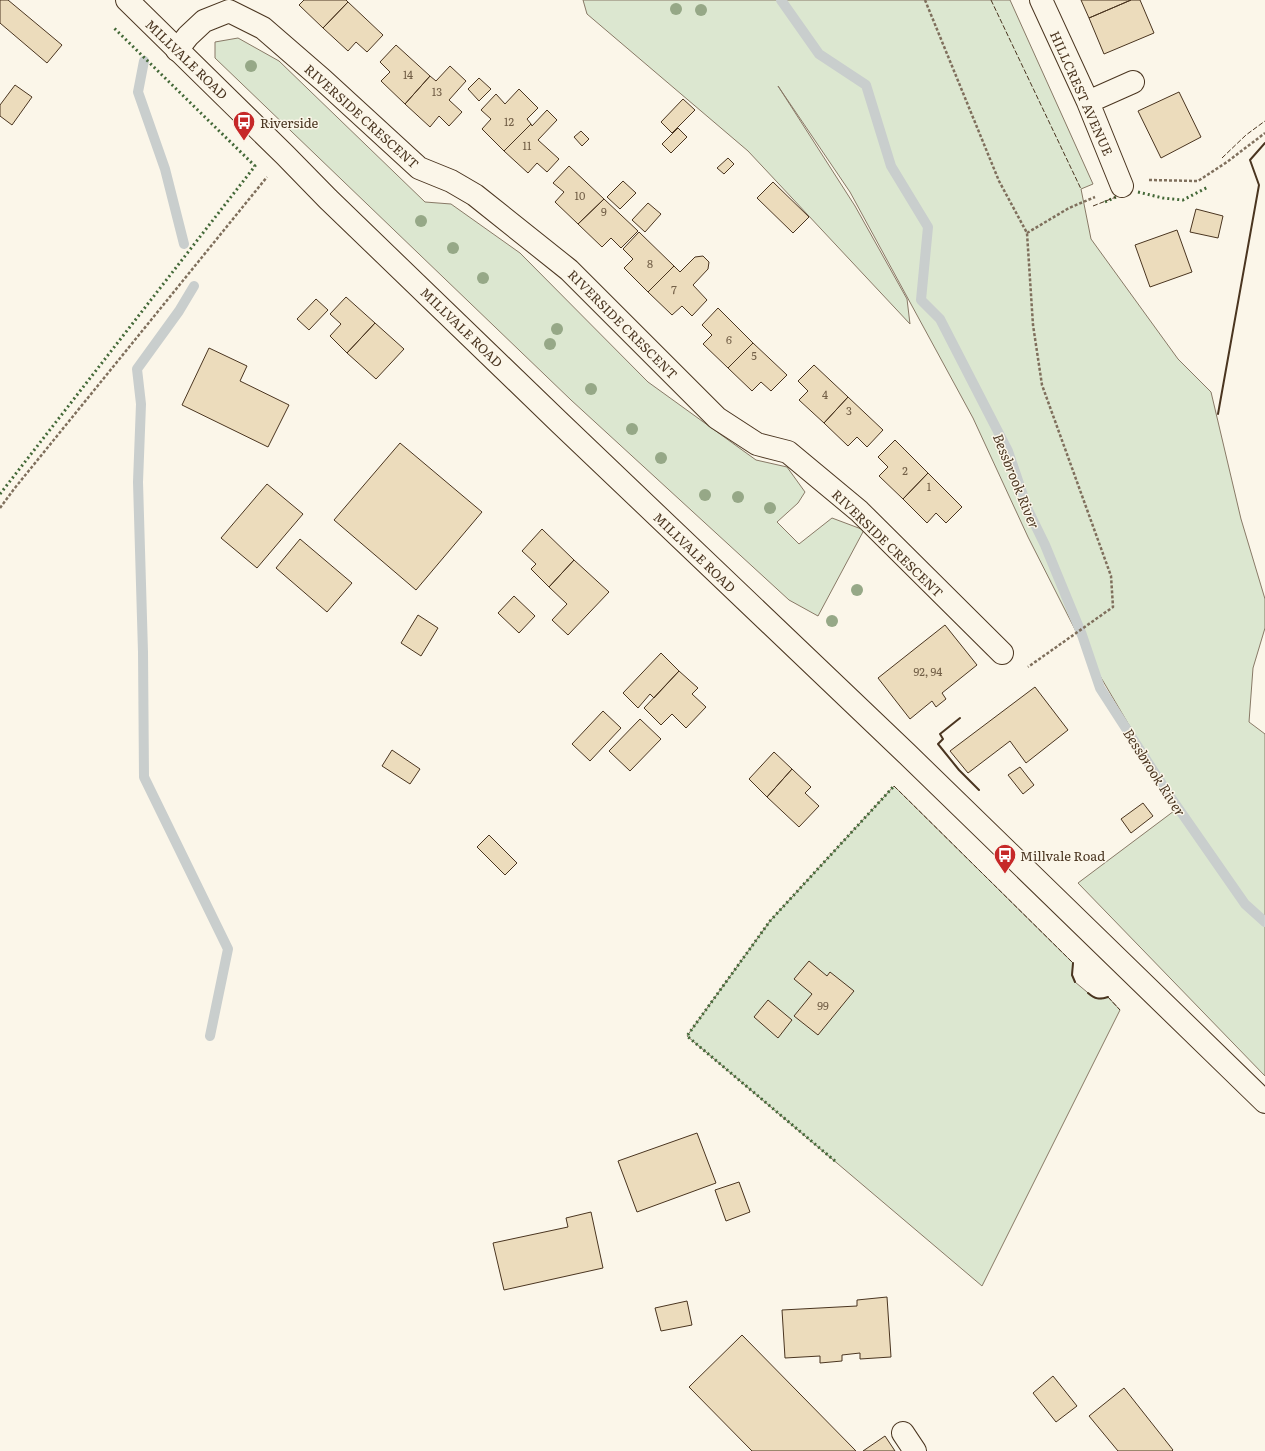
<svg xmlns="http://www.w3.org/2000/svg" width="1265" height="1451" font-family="Literata,serif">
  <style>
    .green { fill: #dce7d0; stroke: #887966 }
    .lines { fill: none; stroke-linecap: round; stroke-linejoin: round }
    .stream { stroke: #c9cecd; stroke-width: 10 }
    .building { fill: #ecdcbc; stroke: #4a3520 }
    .minor-casing { stroke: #4a3520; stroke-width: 24 }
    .major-casing { stroke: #4a3520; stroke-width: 24 }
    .path { stroke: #7f6f5c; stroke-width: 2.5; stroke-dasharray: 3 2; stroke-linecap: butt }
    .minor { stroke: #fbf6e9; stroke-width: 22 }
    .major { stroke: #fbf6e9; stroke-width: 22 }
    .hedge { stroke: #436837; stroke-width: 3; stroke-dasharray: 2 3; stroke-linecap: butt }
    .fence { stroke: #4a3520; stroke-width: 1; stroke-dasharray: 5 2; stroke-linecap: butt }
    .wall { stroke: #4a3520; stroke-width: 2 }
    .tree { fill: #96a887 }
    .labels { text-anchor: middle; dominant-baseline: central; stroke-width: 3; stroke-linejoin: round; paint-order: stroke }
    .number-label { font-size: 11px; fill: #725f47 }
    .street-label { font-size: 13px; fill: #4a3520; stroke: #fbf6e9 }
    .poi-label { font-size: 13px; fill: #4a3520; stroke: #fbf6e9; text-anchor: start }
    .water-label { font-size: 14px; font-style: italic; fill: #4a3520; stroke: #fbf6e9 }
  </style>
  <rect width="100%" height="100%" fill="#fbf6e9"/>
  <!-- green -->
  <path class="green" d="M583 0H1010L1093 184 1081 189 1091 239 1178 359 1211 392 1241 519 1265 599V628L1253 668 1249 722 1265 734V1076L1078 883 1178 808 1090 659 1028 537 973 418 850 192 778 86 855 206 907 299 910 324 748 151 587 14Z
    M238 38 279 61 425 202 451 204 520 253 648 382 756 460 787 467 805 492 798 503 777 522 799 544 832 518 864 530 818 616 789 600 571 400 215 58V42Z
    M894 786 1073 963 1072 975 1075 982 1093 997 1101 999 1108 997 1120 1010 982 1286 687 1036 770 921Z"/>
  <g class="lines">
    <!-- stream -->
    <path class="stream" d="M781 0 819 54 866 85 891 166 928 227 921 300 940 319 1008 451 1028 510 1045 545 1082 635 1100 688 1167 792 1245 904 1265 922
      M144 61 138 92 165 169 184 244
      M194 286 179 311 137 369 141 404 138 482 143 652 144 777 228 949 210 1036"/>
  </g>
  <!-- building -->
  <path class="building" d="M0 0H8L62 45 47 63 0 23Z
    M304 0H346L348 2 323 28 299 5Z
    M1081 0H1131L1089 18Z
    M1131 0H1140L1154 33 1104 54 1089 18Z
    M348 2 383 35 367 52 356 42 348 51 323 28Z
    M396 45 430 76 405 104 381 81 390 72 380 62Z
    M450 66 466 81 449 100 462 112 449 126 439 116 430 127 405 104 430 76 436 81Z
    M479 78 491 89 479 101 468 89Z
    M15 85 32 97 12 125 0 116V105Z
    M519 89 538 108 527 119 531 124 504 151 482 129 491 119 481 110 496 94 505 104Z
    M1179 92 1201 137 1161 158 1138 111Z
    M683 99 695 110 672 133 661 122Z
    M547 110 557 120 538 140 559 159 547 172 537 163 528 173 504 151 531 124 532 126Z
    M678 128 687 137 671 153 662 144Z
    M581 131 589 139 582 146 574 137Z
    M728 158 734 164 724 174 717 168Z
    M569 166 604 199 578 224 555 202 564 192 553 183Z
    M623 181 636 193 620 209 607 197Z
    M773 182 809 217 793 233 757 198Z
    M604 199 638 231 621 248 611 238 602 247 578 224Z
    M648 203 661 214 645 232 632 220Z
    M1196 209 1223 216 1218 238 1190 232Z
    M1177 230 1192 272 1150 287 1135 245Z
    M639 232 674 266 648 292 624 268 633 259 623 249Z
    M703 256 709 262 708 269 693 285 707 300 692 316 682 306 672 315 648 292 674 266 680 272 695 257Z
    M346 297 375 323 347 353 330 336 341 324 330 314Z
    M316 299 328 310 309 330 297 319Z
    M718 308 753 343 728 368 703 344 712 335 702 325Z
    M375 323 404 349 376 379 347 353Z
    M753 343 787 375 771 391 761 382 752 391 728 368Z
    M209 348 247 366 240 381 289 405 268 447 182 405Z
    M814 365 848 397 824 423 799 400 808 391 798 381Z
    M848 397 883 430 867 447 857 437 848 446 824 423Z
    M895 440 928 473 903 499 879 476 888 467 878 457Z
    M400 443 482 512 416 590 334 520Z
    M928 473 962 507 946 523 936 513 927 523 903 499Z
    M267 484 303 514 257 568 221 538Z
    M542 529 574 560 549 587 531 569 536 564 522 551Z
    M300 539 352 583 327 612 276 568Z
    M574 560 609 592 568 635 552 620 567 604 549 587Z
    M514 596 535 616 519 633 498 613Z
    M418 615 438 628 421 656 401 643Z
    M945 625 977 665 942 693 946 699 936 707 932 701 910 719 878 678Z
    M661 653 679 671 654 698 650 694 638 708 623 693Z
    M679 671 698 688 692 694 706 707 686 728 672 714 661 725 644 708Z
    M1035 687 1068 730 1026 763 1010 741 968 773 950 751Z
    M603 711 621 728 590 761 572 744Z
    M640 719 661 739 630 771 609 751Z
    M392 750 420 769 410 784 382 766Z
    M774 752 792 769 767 797 749 779Z
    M1020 767 1034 785 1023 794 1008 775Z
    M792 769 811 787 805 793 819 806 799 827 767 797Z
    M1143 803 1153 816 1131 833 1121 819Z
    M489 835 517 863 505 875 477 847Z
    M809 961 827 976 830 972 854 991 818 1035 794 1016 812 994 794 979Z
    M768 1000 792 1020 778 1038 754 1017Z
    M697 1133 716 1183 637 1212 618 1161Z
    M739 1182 750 1212 726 1221 715 1190Z
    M591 1212 603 1268 504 1290 493 1243 568 1227 566 1218Z
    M887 1297 891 1357 860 1359V1353L842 1355V1361L820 1363V1356L785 1358 782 1310 857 1306V1300Z
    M687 1301 692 1325 661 1331 655 1308Z
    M742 1335 856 1451H752L689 1387Z
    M1053 1376 1077 1406 1056 1422 1033 1393Z
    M1124 1388 1173 1450 1172 1451H1118L1089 1416Z
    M885 1436 895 1451H863Z"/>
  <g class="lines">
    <!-- minor casing -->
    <g class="minor-casing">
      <path id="minor" d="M1041 0 1088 102 1122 186
        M177 50 188 36 204 21 229 11 263 28 323 80 419 168 451 181 475 195 569 270 717 418 757 444 788 452 859 511 1002 653
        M1088 102 1133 82
        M903 1433 915 1451"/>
    </g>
    <!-- major casing -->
    <g class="major-casing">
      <path id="major" d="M127 0 285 155 328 199 560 423 906 753 1265 1102"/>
    </g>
    <!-- path -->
    <path class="path" d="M925 0 999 181 1027 233 1033 325 1042 385 1111 576 1113 607 1028 667
      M1149 180 1198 181 1227 162 1265 133
      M1027 233 1069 208 1095 197
      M0 508 14 489 267 177"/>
    <!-- minor -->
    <use href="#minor" class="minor"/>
    <!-- major -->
    <use href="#major" class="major"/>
    <!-- hedge -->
    <path class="hedge" d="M1138 192 1163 198 1183 200 1208 187
      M1105 202 1116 197
      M0 494 255 166 113 27
      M835 1161 687 1036 770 921 894 786"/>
    <!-- fence -->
    <path class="fence" d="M991 0 1081 189
      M1222 158 1246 135 1265 121
      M1093 206 1116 197
      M894 786 1073 963
      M1108 997 1120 1010"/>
    <!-- wall -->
    <path class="wall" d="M1218 414 1259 185 1250 160 1265 143
      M960 718 940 734 943 739 938 744 959 770 979 790
      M1073 963 1072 975 1075 982
      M1088 993C1095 999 1099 1000 1108 997"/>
  </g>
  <!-- trees -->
  <g class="tree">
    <circle cx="676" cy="9" r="6"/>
    <circle cx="701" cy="10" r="6"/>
    <circle cx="251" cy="66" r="6"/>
    <circle cx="421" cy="221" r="6"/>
    <circle cx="453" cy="248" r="6"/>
    <circle cx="483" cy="278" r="6"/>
    <circle cx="557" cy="329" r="6"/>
    <circle cx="550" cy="344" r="6"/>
    <circle cx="591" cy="389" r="6"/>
    <circle cx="632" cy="429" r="6"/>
    <circle cx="661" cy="458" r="6"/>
    <circle cx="705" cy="495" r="6"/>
    <circle cx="738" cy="497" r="6"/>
    <circle cx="770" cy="508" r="6"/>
    <circle cx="857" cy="590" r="6"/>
    <circle cx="832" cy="621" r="6"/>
  </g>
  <!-- icons -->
  <defs>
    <g id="bus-pin" transform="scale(1.15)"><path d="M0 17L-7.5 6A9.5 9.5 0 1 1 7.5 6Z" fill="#c62828" stroke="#fbf6e9"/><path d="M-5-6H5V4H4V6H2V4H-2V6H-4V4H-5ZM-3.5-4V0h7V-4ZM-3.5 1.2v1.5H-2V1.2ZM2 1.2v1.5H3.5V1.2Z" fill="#fff"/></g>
  </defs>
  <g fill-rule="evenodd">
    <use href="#bus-pin" x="244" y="122"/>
    <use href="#bus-pin" x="1005" y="855"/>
  </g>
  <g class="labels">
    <!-- number labels -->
    <g class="number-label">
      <text x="408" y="74">14</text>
      <text x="437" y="91">13</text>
      <text x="509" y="121">12</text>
      <text x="527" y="145">11</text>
      <text x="580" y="195">10</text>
      <text x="604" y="211">9</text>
      <text x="650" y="263">8</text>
      <text x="674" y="289">7</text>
      <text x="729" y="339">6</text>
      <text x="754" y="355">5</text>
      <text x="825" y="394">4</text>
      <text x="849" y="410">3</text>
      <text x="905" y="470">2</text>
      <text x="929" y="486">1</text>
      <text x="928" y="671">92, 94</text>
      <text x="823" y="1005">99</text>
    </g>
    <!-- street labels -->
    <g class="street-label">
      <text transform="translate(187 59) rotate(44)">MILLVALE ROAD</text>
      <text transform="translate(1082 93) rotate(66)">HILLCREST AVENUE</text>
      <text transform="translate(362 116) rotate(42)">RIVERSIDE CRESCENT</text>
      <text transform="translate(623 324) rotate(45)">RIVERSIDE CRESCENT</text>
      <text transform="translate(462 327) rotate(44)">MILLVALE ROAD</text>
      <text transform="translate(888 543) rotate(44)">RIVERSIDE CRESCENT</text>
      <text transform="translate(695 552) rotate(44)">MILLVALE ROAD</text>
    </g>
    <!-- poi labels -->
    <g class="poi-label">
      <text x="260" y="122">Riverside</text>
      <text x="1020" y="855">Millvale Road</text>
    </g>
    <!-- water labels -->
    <g class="water-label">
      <text transform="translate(1017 481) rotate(68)">Bessbrook River</text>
      <text transform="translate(1155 772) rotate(57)">Bessbrook River</text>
    </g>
  </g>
</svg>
